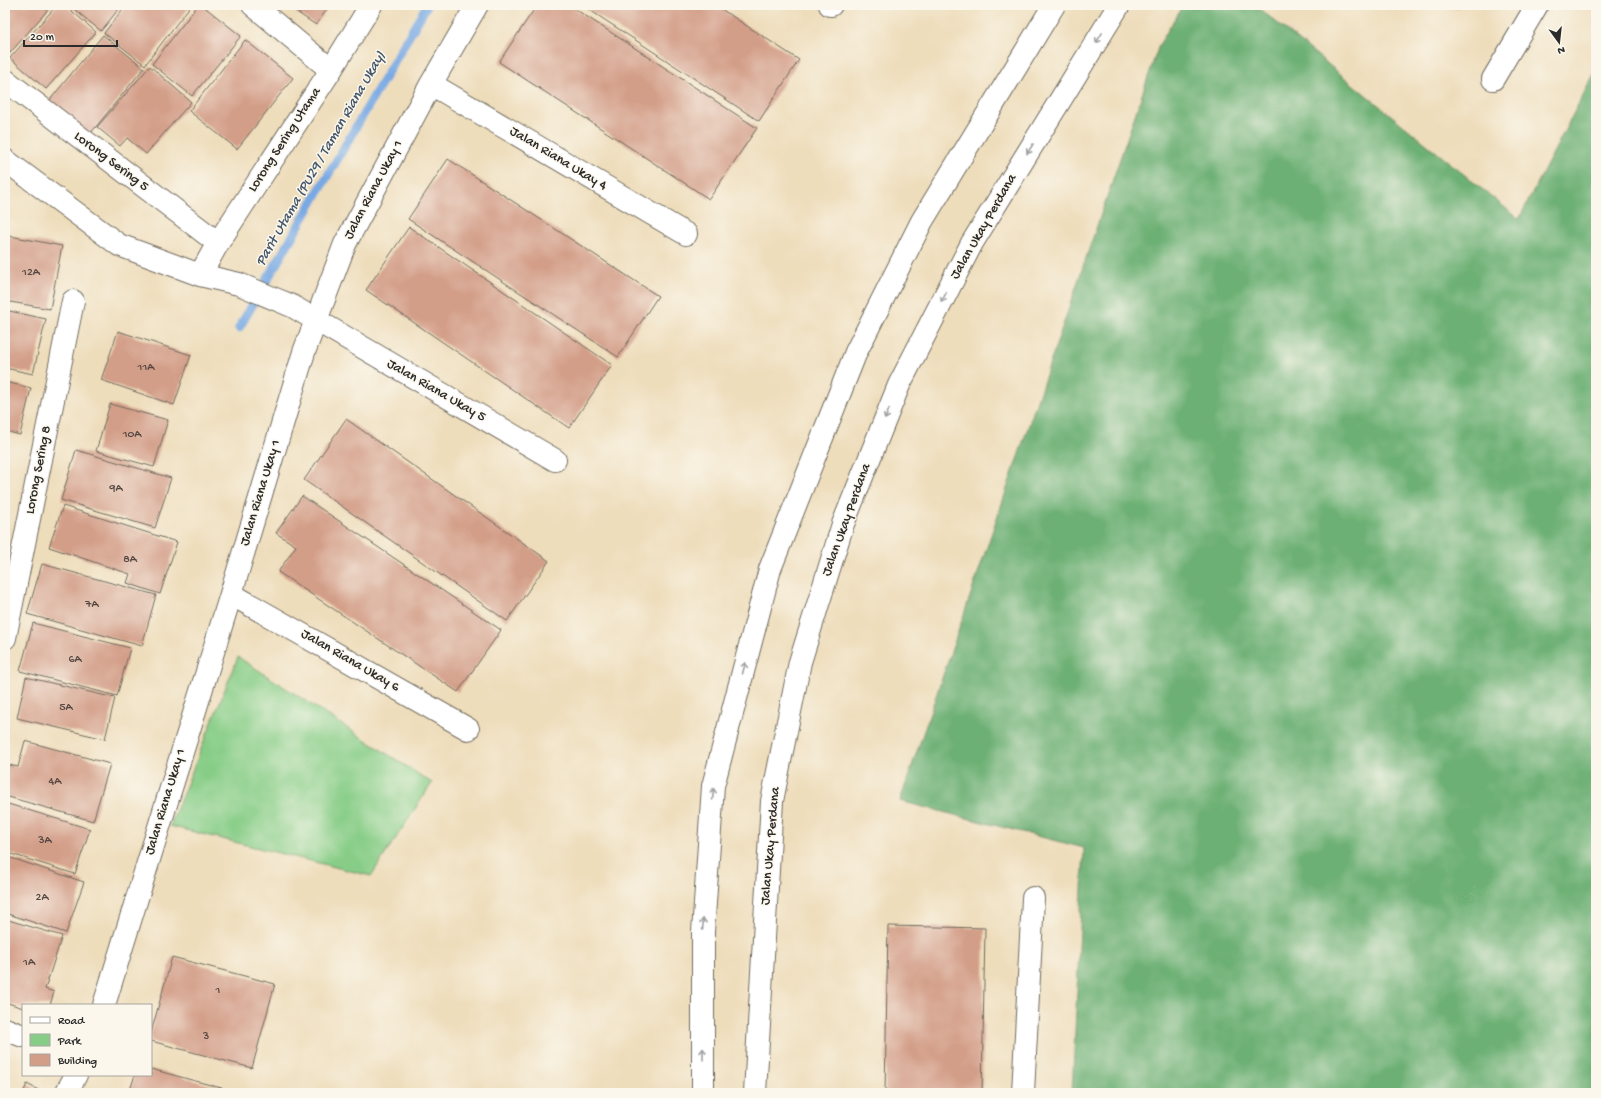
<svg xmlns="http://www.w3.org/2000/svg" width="1601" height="1098" font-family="'Gochi Hand',sans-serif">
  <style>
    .green { fill: #87cd87; stroke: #597c59 }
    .forest { fill: #6db074; stroke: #4c6e50 }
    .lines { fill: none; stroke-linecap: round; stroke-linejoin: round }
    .stream { stroke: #78a9e3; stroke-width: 9 }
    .building { fill: #d39e88 }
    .minor-casing { stroke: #6f695d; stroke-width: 24 }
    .minor { stroke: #fff; stroke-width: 22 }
    .oneway { stroke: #a0a0a0 }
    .labels { text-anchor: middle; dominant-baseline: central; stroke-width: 3; stroke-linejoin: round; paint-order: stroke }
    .number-label { font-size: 12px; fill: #554842 }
    .street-label { font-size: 14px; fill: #2b2b2b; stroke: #fbf7ec }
    .water-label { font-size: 15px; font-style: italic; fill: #46576b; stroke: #fbf7ec }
  </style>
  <rect width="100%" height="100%" fill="#fbf7ec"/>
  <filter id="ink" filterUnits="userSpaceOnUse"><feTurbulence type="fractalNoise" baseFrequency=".025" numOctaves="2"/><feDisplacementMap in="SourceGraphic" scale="8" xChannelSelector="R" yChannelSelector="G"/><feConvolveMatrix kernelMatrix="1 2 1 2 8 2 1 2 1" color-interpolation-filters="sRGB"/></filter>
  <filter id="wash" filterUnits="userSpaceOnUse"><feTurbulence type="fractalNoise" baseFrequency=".012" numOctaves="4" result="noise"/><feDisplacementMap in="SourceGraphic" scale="16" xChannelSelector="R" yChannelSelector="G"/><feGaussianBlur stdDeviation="0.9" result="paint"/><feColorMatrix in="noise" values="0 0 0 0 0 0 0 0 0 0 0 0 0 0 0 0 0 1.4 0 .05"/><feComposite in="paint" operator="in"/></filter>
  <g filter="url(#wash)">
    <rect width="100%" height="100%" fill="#edb"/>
    <!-- green -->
    <path class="green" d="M238 657 432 783 371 876 170 826Z"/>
    <!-- forest -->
    <path class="forest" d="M1183 5H1255L1519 219 1596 70V1093H1072L1084 848 900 801 1159 45Z"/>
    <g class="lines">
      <!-- stream -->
      <path class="stream" d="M239 328 427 5"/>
    </g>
    <g id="blocks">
      <!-- building -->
      <path class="building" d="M5 5H52L10 53 5 48Z
        M57 5H65L96 32 46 89 10 58Z
        M69 5H122L101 31Z
        M126 5H191L145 65 104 33Z
        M198 5H202L241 36 192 96 152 64Z
        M286 5H330L316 25Z
        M537 5H569L757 128 709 199 499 62Z
        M582 5H715L799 60 759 121Z
        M1435 5H1460L1459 9Z
        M103 35 144 68 90 134 49 101Z
        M245 40 293 78 237 149 189 111Z
        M150 66 191 102 146 154 127 138 120 146 97 127Z
        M448 159 658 296 618 357 408 219Z
        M409 227 612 365 569 428 366 290Z
        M5 235 62 246 50 309 5 301Z
        M5 310 46 319 33 374 5 368Z
        M118 331 191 355 174 405 101 380Z
        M5 382 31 388 20 435 5 431Z
        M110 404 168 420 154 467 96 451Z
        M346 419 549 561 507 621 304 480Z
        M76 450 171 478 155 528 61 500Z
        M302 496 501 630 458 692 278 572 296 546 276 533Z
        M63 506 177 542 160 594 127 583 130 574 49 547Z
        M42 564 156 595 142 646 27 614Z
        M33 623 130 648 117 696 20 671Z
        M26 677 115 698 105 739 17 718Z
        M25 741 110 764 93 821 5 796V764L18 767Z
        M5 803 90 829 75 874 5 852Z
        M5 856 84 882 66 933 5 913Z
        M5 919 62 936 45 989 54 992 50 1005H23V1008L5 1002Z
        M888 926 985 928 982 1093H885Z
        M172 957 275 984 252 1068 151 1041V1033Z
        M151 1069 240 1093H129L135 1075H151Z
        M27 1084 44 1093H23Z"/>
    </g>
  </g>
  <g filter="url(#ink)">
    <use href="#blocks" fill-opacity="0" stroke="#6f695d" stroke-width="1"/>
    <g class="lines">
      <!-- minor casing -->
      <g class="minor-casing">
        <path id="minor" d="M253 5 331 70
          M830 5H831
          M1493 79 1537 5
          M5 80 218 243
          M431 84 686 234
          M5 160 119 245 200 275 239 284 292 306 555 460
          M200 275 218 243 331 70 371 5
          M231 594 468 729
          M5 638 73 301
          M104 1005 231 594 304 352 345 244 431 84 477 5
          M5 1029 23 1036
          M66 1093 76 1075
          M703 1093V932L713 786 770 569 856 352 922 221 1054 5
          M755 1093 772 801 800 662 843 524 899 385 972 243 1119 5
          M1023 1093 1033 898"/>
      </g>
      <!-- minor -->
      <use href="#minor" class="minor"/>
    </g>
    <!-- one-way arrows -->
    <defs><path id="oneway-shaft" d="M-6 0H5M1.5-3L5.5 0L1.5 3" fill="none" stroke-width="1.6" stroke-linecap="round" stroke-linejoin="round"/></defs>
    <g class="oneway">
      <use href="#oneway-shaft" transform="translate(1099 38) rotate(122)"/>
      <use href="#oneway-shaft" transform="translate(1030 149) rotate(122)"/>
      <use href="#oneway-shaft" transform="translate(944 297) rotate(117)"/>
      <use href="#oneway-shaft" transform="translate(887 414) rotate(112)"/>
      <use href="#oneway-shaft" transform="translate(744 668) rotate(-75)"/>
      <use href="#oneway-shaft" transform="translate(713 794) rotate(-86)"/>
      <use href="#oneway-shaft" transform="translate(703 924) rotate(-86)"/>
      <use href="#oneway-shaft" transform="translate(703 1054) rotate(-90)"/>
    </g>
  </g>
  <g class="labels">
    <!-- number labels -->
    <g class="number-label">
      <text x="31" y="273">12A</text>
      <text x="146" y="368">11A</text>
      <text x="132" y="435">10A</text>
      <text x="116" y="489">9A</text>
      <text x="130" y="560">8A</text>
      <text x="92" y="605">7A</text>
      <text x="75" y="660">6A</text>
      <text x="66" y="708">5A</text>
      <text x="55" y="782">4A</text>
      <text x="45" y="841">3A</text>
      <text x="42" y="898">2A</text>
      <text x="29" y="963">1A</text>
      <text x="218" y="991">1</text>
      <text x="206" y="1037">3</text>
    </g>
    <!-- street labels -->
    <g class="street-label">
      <text transform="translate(285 140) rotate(-57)">Lorong Sering Utama</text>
      <text transform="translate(558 159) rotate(31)">Jalan Riana Ukay 4</text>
      <text transform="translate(111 162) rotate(37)">Lorong Sering 5</text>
      <text transform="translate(374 190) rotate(-62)">Jalan Riana Ukay 1</text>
      <text transform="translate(984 227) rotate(-60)">Jalan Ukay Perdana</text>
      <text transform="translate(436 391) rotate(30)">Jalan Riana Ukay 5</text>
      <text transform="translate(39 470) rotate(-79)">Lorong Sering 8</text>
      <text transform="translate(261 493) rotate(-73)">Jalan Riana Ukay 1</text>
      <text transform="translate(847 520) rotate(-70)">Jalan Ukay Perdana</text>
      <text transform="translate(350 661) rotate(30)">Jalan Riana Ukay 6</text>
      <text transform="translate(166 802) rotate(-73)">Jalan Riana Ukay 1</text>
      <text transform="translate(771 846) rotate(-85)">Jalan Ukay Perdana</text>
    </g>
    <!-- water labels -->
    <g class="water-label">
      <text transform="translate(321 159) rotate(-60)">Parit Utama (PU29 / Taman Riana Ukay)</text>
    </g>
  </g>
  <!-- margin -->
  <rect width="1601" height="1098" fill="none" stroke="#fbf7ec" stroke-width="20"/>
  <!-- legend -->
  <rect x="22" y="1004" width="130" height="72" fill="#fbf7ec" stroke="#a8a59f"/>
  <rect x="30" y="1017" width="20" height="6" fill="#ffffff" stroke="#a8a59f"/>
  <text x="58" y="1024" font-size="12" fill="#2b2b2b">Road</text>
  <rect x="30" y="1034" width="20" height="12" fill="#87cd87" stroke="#a8a59f"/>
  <text x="58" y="1044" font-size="12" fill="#2b2b2b">Park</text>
  <rect x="30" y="1054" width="20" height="12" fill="#d39e88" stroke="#a8a59f"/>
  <text x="58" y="1064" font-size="12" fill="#2b2b2b">Building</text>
  <!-- north arrow -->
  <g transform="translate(1559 42) rotate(165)" stroke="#fbf7ec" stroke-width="3" paint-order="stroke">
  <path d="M0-3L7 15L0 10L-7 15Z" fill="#2b2b2b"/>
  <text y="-6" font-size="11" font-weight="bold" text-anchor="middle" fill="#2b2b2b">N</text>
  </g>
  <!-- scale -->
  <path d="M24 40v6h93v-6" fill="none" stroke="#2b2b2b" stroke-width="2"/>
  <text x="30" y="40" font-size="12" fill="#2b2b2b" stroke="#fbf7ec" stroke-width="3" paint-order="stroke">20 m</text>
</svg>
